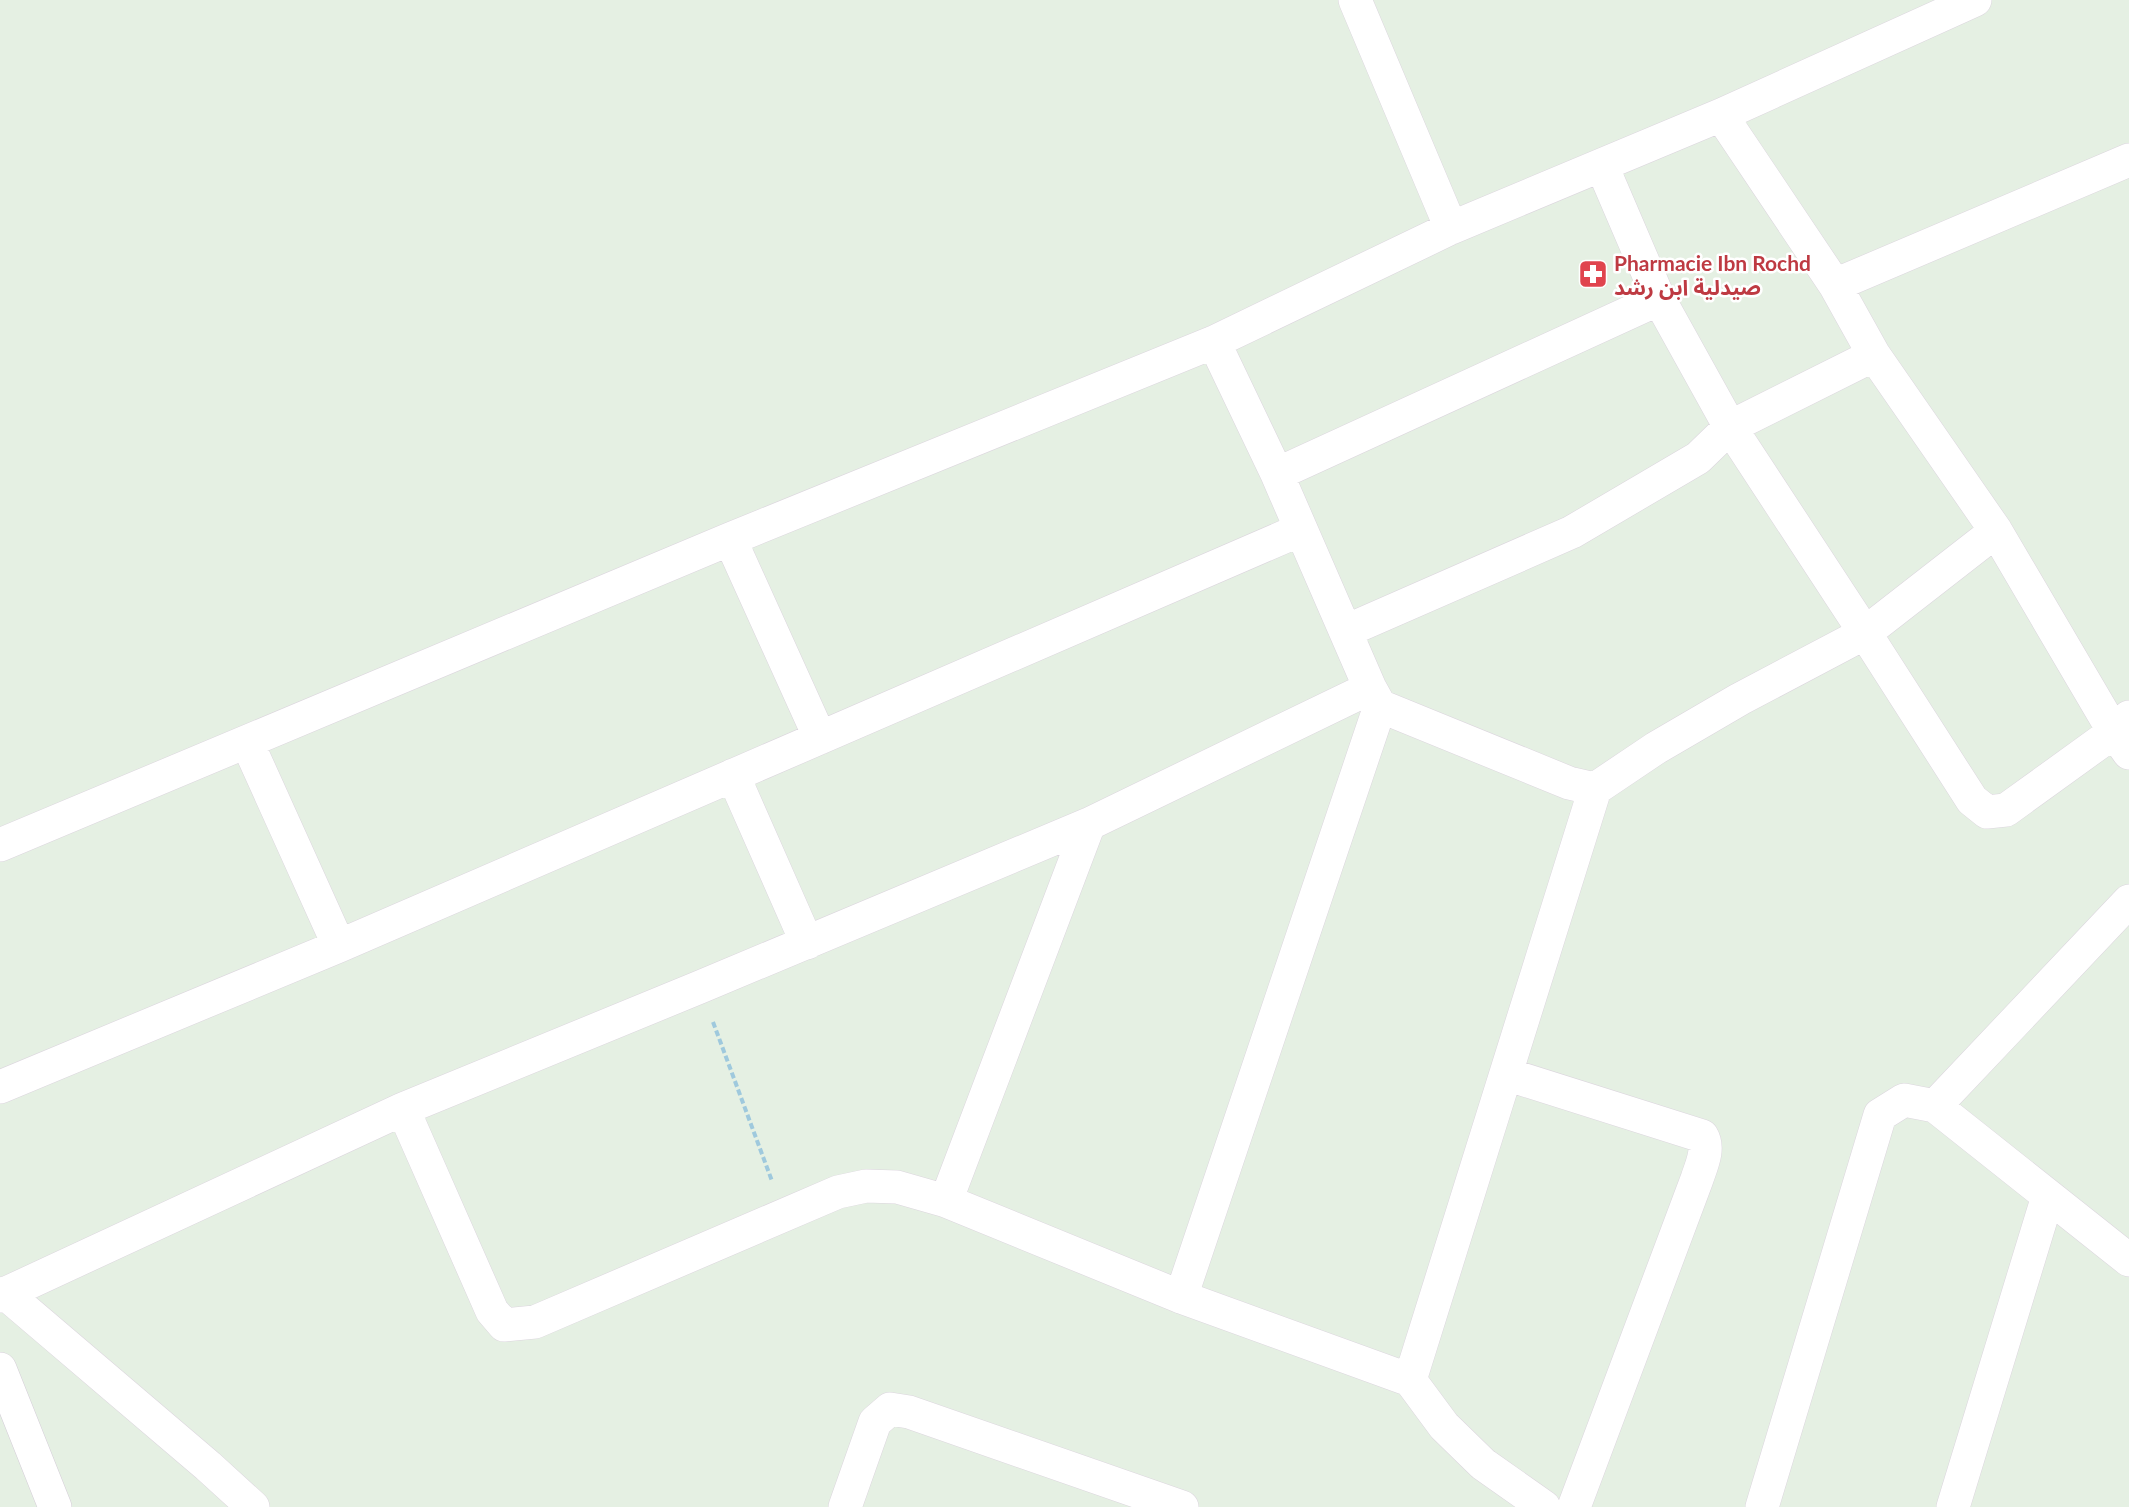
<svg xmlns="http://www.w3.org/2000/svg" width="2129" height="1507" font-family="Lato,'Noto Sans Arabic',sans-serif">
  <style>
    .lines { fill: none; stroke-linecap: round; stroke-linejoin: round }
    .minor-casing { stroke: #dcd6de; stroke-width: 34 }
    .secondary-casing { stroke: #d5ced8; stroke-width: 34 }
    .path { stroke: #9fc9dd; stroke-width: 4; stroke-dasharray: 6 3; stroke-linecap: butt }
    .minor { stroke: #fff; stroke-width: 33 }
    .secondary { stroke: #fff; stroke-width: 33 }
    .labels { text-anchor: middle; dominant-baseline: central; stroke-width: 5; stroke-linejoin: round; paint-order: stroke }
    .health-label { font-size: 21px; font-weight: bold; fill: #be3a42; stroke: #fff; text-anchor: start }
  </style>
  <rect width="100%" height="100%" fill="#e5f0e3"/>
  <g class="lines">
    <!-- minor casing -->
    <g class="minor-casing">
      <path id="minor" d="M1355 0 1451 228
        M1721 115 1835 285 1874 355 1996 531 2114 732 2129 753
        M1602 166 1659 299 1730 427 1865 633 1972 800 1987 812 2006 810 2114 732 2129 717
        M1835 285 2129 160
        M1277 474 1659 299
        M730 539 820 738
        M1346 631 1572 532 1698 458 1730 427 1874 355
        M1380 706 1569 783 1595 789 1656 748 1740 699 1865 633 1996 531
        M247 742 339 946
        M733 775 807 943
        M0 845 730 539 1214 342 1451 228 1721 115 1975 0
        M1506 1074 1702 1136C1710 1149 1701 1166 1697 1179L1574 1507
        M0 1087 339 946 1300 530
        M1935 1106 2129 901
        M403 1109 492 1311 504 1325 535 1322 838 1192 866 1186 897 1187 946 1201 1181 1297 1410 1380 1444 1426 1483 1464 1544 1507
        M946 1201 1089 824
        M5 1293 208 1466 253 1507
        M0 1296 403 1109 700 987 1089 824 1370 688
        M1181 1297 1380 706 1370 688 1277 474 1214 342
        M1410 1380 1595 789
        M845 1507 875 1422 890 1409 909 1412 1182 1507
        M1762 1507 1880 1115 1904 1100 1935 1106 2129 1260
        M1953 1507 2048 1196"/>
    </g>
    <!-- secondary casing -->
    <g class="secondary-casing">
      <path id="secondary" d="M0 1369 55 1507"/>
    </g>
    <!-- path -->
    <path class="path" d="M713 1022 772 1181"/>
    <!-- minor -->
    <use href="#minor" class="minor"/>
    <!-- secondary -->
    <use href="#secondary" class="secondary"/>
  </g>
  <!-- icons -->
  <defs>
    <g id="pharmacy-square" transform="scale(1.5)"><rect x="-9" y="-9" width="18" height="18" rx="4" fill="#e0444e" stroke="#fff"/><path d="M-2-6h4v4h4v4h-4v4h-4v-4h-4v-4h4Z" fill="#fff"/></g>
  </defs>
  <g fill-rule="evenodd">
    <use href="#pharmacy-square" x="1593" y="274"/>
  </g>
  <g class="labels">
    <!-- health labels -->
    <g class="health-label">
      <text x="1614" y="262">Pharmacie Ibn Rochd<tspan x="1614" dy="24">صيدلية ابن رشد</tspan></text>
    </g>
  </g>
</svg>
